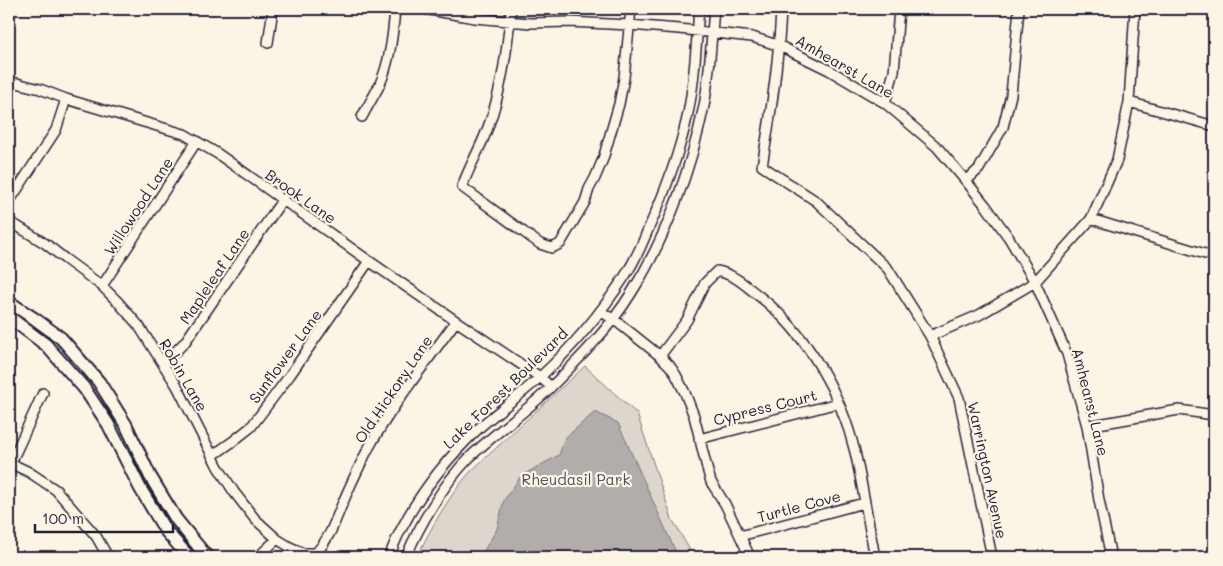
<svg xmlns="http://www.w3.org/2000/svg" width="1223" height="566" font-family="Mali,sans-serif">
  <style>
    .green { fill: #dcd6cc; stroke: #7f7c84 }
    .water { fill: #b2adab; stroke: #78757e }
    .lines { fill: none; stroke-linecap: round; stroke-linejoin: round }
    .minor-casing { stroke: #22223b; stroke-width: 12 }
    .major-casing { stroke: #22223b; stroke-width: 15 }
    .minor { stroke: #fcf5e5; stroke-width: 9 }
    .major { stroke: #fcf5e5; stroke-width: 11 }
    .labels { text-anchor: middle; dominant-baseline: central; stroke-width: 4.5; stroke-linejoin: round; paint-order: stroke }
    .street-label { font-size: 15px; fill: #22223b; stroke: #fcf5e5 }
    .park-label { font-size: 15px; fill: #504f5f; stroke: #fcf5e5 }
  </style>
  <rect width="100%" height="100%" fill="#fcf5e5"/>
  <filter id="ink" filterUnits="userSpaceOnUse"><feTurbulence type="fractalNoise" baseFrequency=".02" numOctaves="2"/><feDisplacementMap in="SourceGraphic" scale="10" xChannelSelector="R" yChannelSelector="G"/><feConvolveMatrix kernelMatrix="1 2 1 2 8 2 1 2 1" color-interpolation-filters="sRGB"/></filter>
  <g filter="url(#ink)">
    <!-- green -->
    <path class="green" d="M585 366 637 414 672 519 691 552 693 557H417C430 529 449 496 470 472Z"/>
    <!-- water -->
    <path class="water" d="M595 412 618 423 678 557H480L497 529 504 500 521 476 559 455 565 438Z"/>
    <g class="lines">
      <!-- minor casing -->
      <g class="minor-casing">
        <path id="minor" d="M424 9 475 18 530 23 569 22 629 25 679 29 752 37 780 46 829 70 885 103 937 147 966 181 986 206 1009 238 1035 282 1067 354 1087 426 1099 500 1111 557
          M511 9C507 50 502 91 487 130 480 149 469 167 462 187L540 244 552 248 560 244 585 202 589 189 595 178 603 159 619 104 624 78 631 9
          M781 9C779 62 771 114 762 166L816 201 888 269 930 336 959 398 992 557
          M268 43 273 9
          M9 81 40 89 66 99 184 134 218 154 369 261 456 321 540 377 551 387
          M1129 102 1214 126
          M885 103 894 72 899 9
          M362 117C367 107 374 96 379 86 390 63 393 33 395 9
          M966 181 979 169 1003 127 1011 95 1019 9
          M9 202 56 130 66 99
          M1091 219 1205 254
          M9 221 46 244 65 259 102 286 118 302 139 326 163 364 177 386 218 467 234 492 255 519 277 539 290 547 303 553H316C329 539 334 524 341 507 349 488 358 469 367 451 392 405 426 363 456 321
          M102 286 197 141
          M600 311 616 321 660 356 670 366 676 375 685 393 694 416 708 472 711 482 725 504 750 557
          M930 336 979 315 1035 282 1091 219 1117 160 1129 102 1135 9
          M660 356 687 320 705 283 717 271C734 274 746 286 759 296 807 333 841 394 855 452 863 487 868 522 875 557
          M163 364 185 342 283 199
          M1087 426 1179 410 1214 415
          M699 439 838 403
          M212 456 232 442 251 427 290 375 369 261
          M10 463 29 472 56 490 96 536 108 557
          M9 467 43 393
          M740 536 864 503
          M258 557 277 539
          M389 557C393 547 397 536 403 526 421 491 450 455 479 428 499 410 521 395 540 377 573 347 601 313 625 276 634 262 641 247 647 232 664 195 678 157 687 118 695 82 696 45 699 9
          M406 557C419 526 444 483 468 459 494 433 525 413 551 387 580 358 610 328 632 292 666 238 691 169 704 106 710 74 711 41 714 9"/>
      </g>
      <!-- major casing -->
      <g class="major-casing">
        <path id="major" d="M9 302 35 319 61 338 99 382 126 425 150 476 176 519 207 557
          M9 317 46 345 84 388 108 424 140 488 165 530 189 557"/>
      </g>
      <!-- minor -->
      <use href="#minor" class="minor"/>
      <!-- major -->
      <use href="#major" class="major"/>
    </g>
  </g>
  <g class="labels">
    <!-- street labels -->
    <g class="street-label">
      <text transform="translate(845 66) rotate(30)">Amhearst Lane</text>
      <text transform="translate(301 196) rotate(35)">Brook Lane</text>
      <text transform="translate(138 206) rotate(-57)">Willowood Lane</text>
      <text transform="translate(214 276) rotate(-56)">Mapleleaf Lane</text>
      <text transform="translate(285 356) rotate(-54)">Sunflower Lane</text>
      <text transform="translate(184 375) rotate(60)">Robin Lane</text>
      <text transform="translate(505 388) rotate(-44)">Lake Forest Boulevard</text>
      <text transform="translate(393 389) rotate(-56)">Old Hickory Lane</text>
      <text transform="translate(1091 402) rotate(76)">Amhearst Lane</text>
      <text transform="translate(765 407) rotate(-14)">Cypress Court</text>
      <text transform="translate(988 470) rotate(78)">Warrington Avenue</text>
      <text transform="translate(799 506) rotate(-15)">Turtle Cove</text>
    </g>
    <!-- park labels -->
    <g class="park-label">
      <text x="576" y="479">Rheudasil Park</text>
    </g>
  </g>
  <!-- margin -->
  <rect width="1223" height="566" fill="none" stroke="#fcf5e5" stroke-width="30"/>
  <rect x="15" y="15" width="1193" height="536" fill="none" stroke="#22223b" stroke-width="2" filter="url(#ink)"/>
  <!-- scale -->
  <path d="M35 524v8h138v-8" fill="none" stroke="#22223b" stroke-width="2.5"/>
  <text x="42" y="524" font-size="15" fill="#22223b" stroke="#fcf5e5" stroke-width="4" paint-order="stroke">100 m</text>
</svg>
